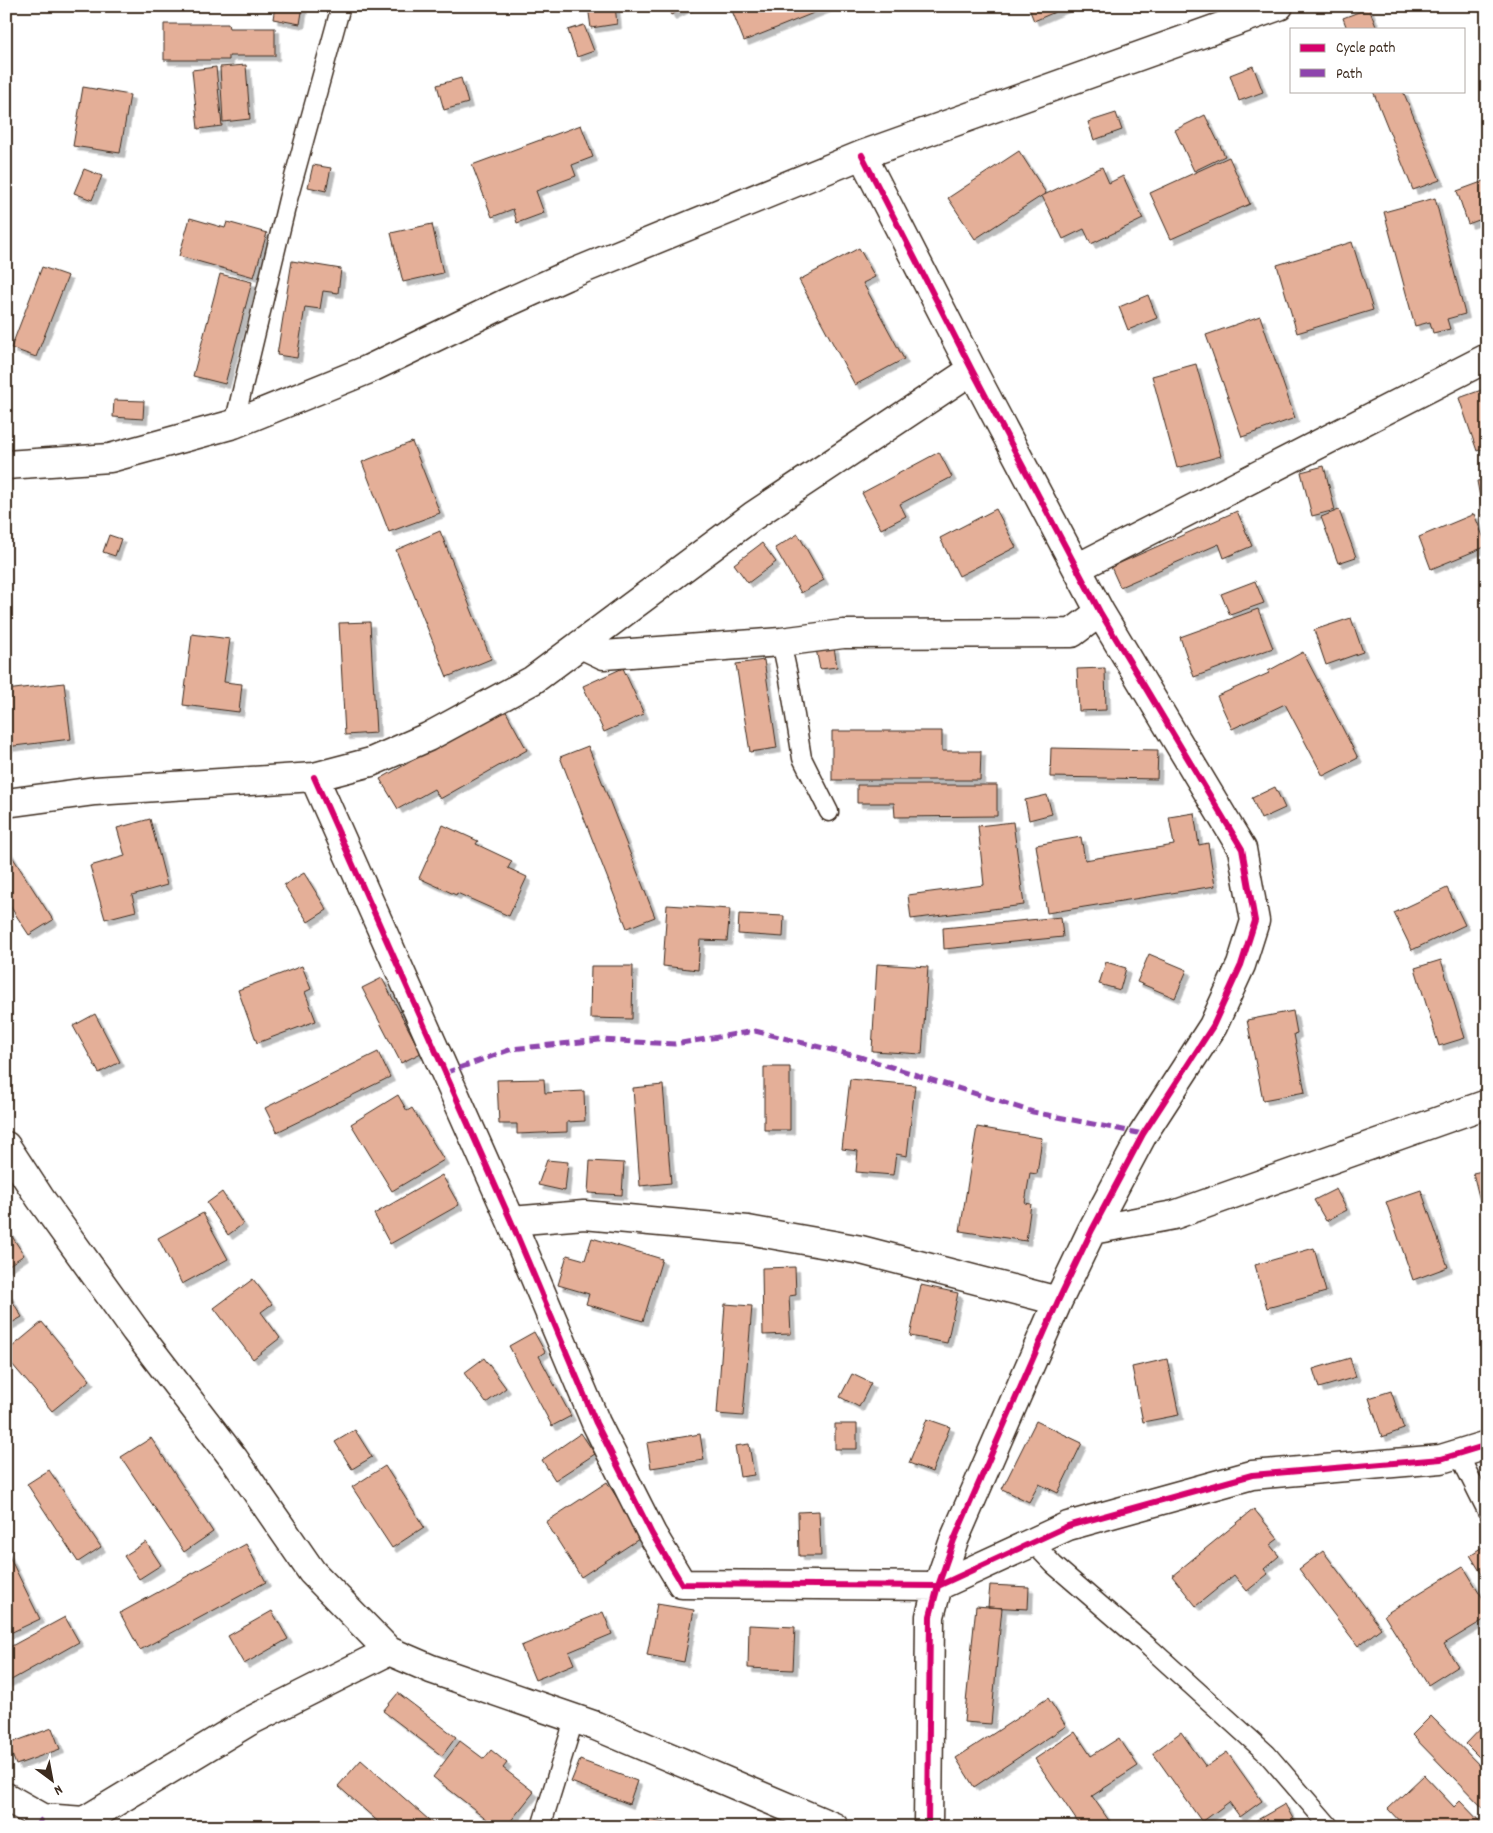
<svg xmlns="http://www.w3.org/2000/svg" width="1493" height="1833" font-family="Dekko,sans-serif">
  <style>
    .building { fill: #e4af98; stroke: #3b2a1e; filter: url(#shadow) }
    .lines { fill: none; stroke-linecap: round; stroke-linejoin: round }
    .service-casing { stroke: #3b2a1e; stroke-width: 21 }
    .minor-casing { stroke: #3b2a1e; stroke-width: 31 }
    .service { stroke: #fff; stroke-width: 18 }
    .minor { stroke: #fff; stroke-width: 28 }
    .quiet { stroke: #8e44ad; stroke-width: 5; stroke-dasharray: 10 5; stroke-linecap: butt }
    .cycleway-casing { stroke: #fff; stroke-width: 9 }
    .cycleway { stroke: #d6006c; stroke-width: 6 }
  </style>
  <defs>
    <filter id="shadow"><feDropShadow dx="4.5" dy="4.5" stdDeviation="0" flood-color="#0004"/></filter>
  </defs>
  <rect width="100%" height="100%" fill="#fff"/>
  <filter id="ink" filterUnits="userSpaceOnUse"><feTurbulence type="fractalNoise" baseFrequency=".02" numOctaves="2"/><feDisplacementMap in="SourceGraphic" scale="10" xChannelSelector="R" yChannelSelector="G"/><feConvolveMatrix kernelMatrix="1 2 1 2 8 2 1 2 1" color-interpolation-filters="sRGB"/></filter>
  <g filter="url(#ink)">
    <!-- building -->
    <path class="building" d="M275 6H303L300 24 273 19Z
      M588 6H615L617 24 591 28Z
      M666 6H689L671 15Z
      M735 6H831L744 41 731 8Z
      M1028 6H1069L1034 21Z
      M1369 8 1377 29H1347L1343 18Z
      M164 24H228L229 28H275V56H229V60H164Z
      M584 25 594 51 577 57 568 30Z
      M246 65 250 119 223 122 220 67Z
      M1253 66 1263 92 1239 101 1230 75Z
      M216 67 222 126 198 129 192 70Z
      M461 78 468 103 444 110 437 85Z
      M83 87 130 95 120 153 73 146Z
      M1373 91H1403L1440 180 1413 190Z
      M1116 113 1122 130 1094 140 1088 122Z
      M1205 115 1225 156 1194 171 1175 130Z
      M581 125 593 157 572 165 576 176 536 191 544 213 517 223 513 209 492 217 472 165Z
      M1019 151 1046 193 975 239 948 198Z
      M1229 157 1250 204 1171 239 1150 193Z
      M313 165 331 168 326 191 308 187Z
      M1102 167 1109 183 1123 176 1143 219 1091 244 1084 229 1063 239 1042 196Z
      M84 169 102 176 92 200 74 193Z
      M1487 180V217L1468 224 1457 191Z
      M1435 198 1465 314 1447 319 1450 329 1433 333 1430 322 1415 326 1384 212Z
      M190 218 225 228 227 222 267 233 254 277 179 256Z
      M432 224 443 273 403 282 391 233Z
      M1352 242 1373 310 1297 333 1277 265Z
      M859 248 875 277 863 283 904 359 855 385 799 280Z
      M292 261 341 269 338 293 323 291 320 309 305 307 297 358 277 355Z
      M42 267 68 276 36 357 11 348Z
      M220 274 252 282 225 384 193 376Z
      M1148 295 1157 318 1128 330 1119 307Z
      M1260 316 1295 418 1242 437 1206 335Z
      M1196 364 1221 456 1177 468 1152 376Z
      M1487 388V447L1477 451 1459 398Z
      M114 400 144 401 143 419 113 417Z
      M412 442 440 513 389 532 362 462Z
      M939 452 952 477 900 504 906 516 881 529 862 493Z
      M1324 466 1335 510 1312 516 1301 472Z
      M1487 480V525H1485L1477 481Z
      M996 509 1016 547 959 576 940 538Z
      M1339 510 1356 557 1338 563 1321 517Z
      M1237 511 1252 546 1224 558 1219 544 1120 587 1111 567Z
      M1474 514 1487 546 1431 569 1419 537Z
      M440 531 491 659 447 677 396 550Z
      M798 534 824 580 801 593 775 548Z
      M109 535 121 539 115 556 103 552Z
      M762 543 776 562 748 583 734 564Z
      M1255 581 1264 603 1230 615 1221 594Z
      M1258 609 1273 648 1194 677 1180 637Z
      M1351 618 1363 652 1326 665 1314 630Z
      M370 622 376 733 345 735 339 623Z
      M192 634 230 639 224 682 242 684 239 712 183 705Z
      M834 647 837 667 820 669 816 649Z
      M1303 652 1358 758 1323 776 1285 704 1232 729 1217 696 1269 673 1268 671Z
      M764 660 777 748 750 752 736 664Z
      M623 668 644 714 604 732 583 686Z
      M1105 668 1106 710 1079 711 1077 669Z
      M64 683 71 739 6 747V690Z
      M504 708 527 750 440 799 434 789 398 809 380 779Z
      M832 731H942V751H981L980 780H832Z
      M588 746 655 917 627 928 560 757Z
      M1051 748 1158 750 1157 779 1050 777Z
      M857 785H997V816L895 817 894 803H857Z
      M1275 787 1285 808 1261 819 1252 798Z
      M1047 795 1052 814 1029 820 1025 800Z
      M1194 813 1199 845 1208 843 1215 886 1047 913 1036 845 1081 837 1085 860 1174 845 1169 817Z
      M150 819 167 885 132 895 136 911 105 919 90 866 125 856 117 828Z
      M1013 822 1024 905 911 919 908 895 984 885 978 826Z
      M443 825 478 841 476 844 512 861 508 868 527 877 509 916 457 893 456 895 419 878Z
      M6 847 53 920 29 935 6 900Z
      M304 873 327 910 308 922 284 885Z
      M1447 888 1465 925 1412 950 1394 913Z
      M667 905 730 909 727 941 700 940 698 970 663 966Z
      M739 914 784 916 783 937 738 934Z
      M1061 917 1063 937 944 949 943 928Z
      M1149 954 1187 970 1175 998 1137 982Z
      M1441 960 1465 1038 1439 1046 1415 968Z
      M1106 962 1126 968 1120 990 1099 984Z
      M877 964 928 967 922 1054 872 1051Z
      M302 966 311 989 305 992 316 1021 257 1043 238 990Z
      M591 966H633L632 1019 590 1018Z
      M382 978 421 1053 401 1063 362 988Z
      M1293 1011 1297 1033 1294 1034 1305 1092 1263 1100 1247 1020Z
      M95 1014 120 1062 99 1073 73 1026Z
      M378 1052 390 1077 277 1132 265 1108Z
      M764 1067H790V1130H764Z
      M544 1079 545 1093 584 1091 585 1121 567 1122V1132L517 1134V1124H499L497 1080Z
      M850 1079 915 1085 907 1156 896 1154 893 1175 856 1172 858 1151 842 1149Z
      M663 1085 671 1183 640 1186 633 1088Z
      M398 1095 407 1111 412 1108 444 1160 392 1191 351 1124Z
      M977 1127 1042 1138 1037 1174 1030 1173 1025 1203 1031 1204 1026 1241 960 1231Z
      M547 1160 568 1162 565 1191 538 1185Z
      M590 1161 624 1163 622 1195 588 1193Z
      M1487 1170V1200L1480 1201 1473 1173Z
      M442 1175 459 1205 390 1244 374 1214Z
      M1336 1189 1347 1210 1326 1221 1314 1200Z
      M1421 1190 1448 1267 1413 1280 1386 1202Z
      M222 1192 243 1224 228 1235 207 1203Z
      M203 1213 228 1259 182 1284 158 1238Z
      M6 1227 24 1255 6 1267Z
      M592 1238 662 1259 643 1321 586 1304 589 1294 558 1285 567 1255 585 1260Z
      M1314 1248 1326 1292 1267 1308 1255 1265Z
      M795 1267 796 1295 789 1296 791 1334 763 1335 762 1268Z
      M253 1279 272 1304 261 1312 280 1338 253 1359 214 1308Z
      M921 1285 958 1293 947 1343 910 1336Z
      M7 1292 22 1317 6 1326V1292Z
      M725 1304 752 1306 743 1416 717 1414Z
      M42 1322 90 1380 52 1411 6 1357V1352Z
      M534 1332 545 1352 539 1356 571 1416 552 1426 509 1346Z
      M484 1358 506 1388 486 1403 464 1373Z
      M1350 1358 1356 1377 1319 1388 1313 1369Z
      M1167 1359 1179 1415 1143 1422 1132 1367Z
      M852 1374 871 1383 859 1407 840 1397Z
      M1391 1391 1404 1429 1382 1437 1369 1398Z
      M927 1419 950 1427 932 1472 909 1463Z
      M1036 1421 1082 1443 1058 1493 1039 1484 1029 1502 1002 1489Z
      M835 1424H857V1449H835Z
      M355 1430 372 1457 352 1469 335 1442Z
      M581 1433 595 1454 555 1480 542 1460Z
      M700 1434 704 1460 651 1468 647 1443Z
      M151 1438 213 1532 184 1552 121 1457Z
      M749 1444 754 1475 740 1477 735 1446Z
      M385 1466 424 1527 392 1548 352 1487Z
      M49 1470 101 1547 78 1562 27 1484Z
      M607 1482 642 1537 581 1577 546 1522Z
      M1254 1509 1278 1539 1270 1545 1279 1556 1264 1569 1268 1574 1247 1591 1234 1575 1196 1606 1172 1576Z
      M819 1511 821 1556H799L798 1512Z
      M146 1542 161 1565 139 1579 124 1556Z
      M246 1544 266 1582 140 1650 120 1613Z
      M1487 1544V1580L1486 1581 1470 1555Z
      M6 1550 40 1619 6 1635Z
      M1323 1551 1381 1628 1358 1646 1299 1569Z
      M1463 1566 1487 1605V1618L1444 1644 1458 1666 1428 1685 1384 1615Z
      M990 1585 1029 1587 1028 1609 988 1607Z
      M657 1604 694 1610 684 1662 647 1655Z
      M976 1606 1002 1608 991 1724 964 1722Z
      M272 1611 288 1639 244 1664 228 1636Z
      M603 1612 612 1634 569 1652 574 1664 535 1680 521 1646Z
      M65 1617 79 1642 6 1683V1649Z
      M749 1625 795 1627 793 1670 748 1668Z
      M398 1693 456 1737 442 1756 383 1711Z
      M1048 1698 1066 1726 974 1787 956 1758Z
      M1431 1716 1487 1773V1812L1412 1735Z
      M1486 1723 1487 1724V1765L1466 1744Z
      M52 1728 60 1749 16 1765 8 1744Z
      M1075 1732 1091 1756 1119 1738 1138 1766 1092 1796 1110 1822 1103 1827H1081L1035 1759Z
      M1181 1732 1206 1767 1227 1752 1262 1801 1240 1817 1229 1802 1202 1822 1153 1753Z
      M460 1741 484 1759 491 1750 507 1763 503 1768 534 1792 506 1827H497L433 1777Z
      M361 1760 437 1827H384L338 1786Z
      M580 1760 637 1781 629 1804 571 1782Z
      M1424 1775 1454 1807 1460 1801 1485 1827H1405L1388 1809Z
      M1285 1804 1297 1826 1245 1827Z
      M647 1820 690 1827H645Z"/>
    <g class="lines">
      <!-- service casing -->
      <g class="service-casing">
        <path id="service" d="M234 424 288 199 341 6
          M781 642 789 679 802 758 829 812
          M1459 1455 1487 1511
          M1032 1542 1054 1565 1150 1648 1267 1754 1330 1827
          M541 1827 574 1720"/>
      </g>
      <!-- minor casing -->
      <g class="minor-casing">
        <path id="minor" d="M862 155 972 370 1100 612 1242 849 1255 921 1241 965 1213 1026 1143 1134 1092 1230 1058 1301 954 1540 938 1586 930 1616 928 1827
          M6 465 110 458 234 424 367 370 504 304 566 276 862 155 1279 6
          M1077 568 1487 358
          M581 644 604 655 781 642 843 634 1072 633 1100 612
          M314 777 511 1221 596 1423 652 1534 682 1584 938 1586 1068 1526 1252 1475 1441 1459 1487 1445
          M6 803 95 791 314 777 371 762 428 737 533 680 753 516 972 370
          M6 1146 40 1198 135 1330 234 1459 312 1572 389 1651 431 1669 596 1726 834 1827
          M511 1221 584 1215 748 1230 861 1250 1058 1301
          M1092 1230 1174 1215 1487 1104
          M6 1797 43 1818 84 1821 248 1722 389 1651"/>
      </g>
      <!-- service -->
      <use href="#service" class="service"/>
      <!-- minor -->
      <use href="#minor" class="minor"/>
      <!-- quiet -->
      <path class="quiet" d="M445 1073 512 1049 599 1040 675 1044 755 1031 860 1057 1033 1112 1143 1134
        M36 1827 43 1818"/>
      <!-- cycleway casing -->
      <g class="cycleway-casing">
        <path id="cycleway" d="M862 155 972 370 1100 612 1242 849 1255 921 1241 965 1213 1026 1143 1134 1092 1230 1058 1301 954 1540 938 1586 930 1616 928 1827
          M314 777 511 1221 596 1423 652 1534 682 1584 938 1586 1068 1526 1252 1475 1441 1459 1487 1445"/>
      </g>
      <!-- cycleway -->
      <use href="#cycleway" class="cycleway"/>
    </g>
  </g>
  <!-- margin -->
  <rect width="1493" height="1833" fill="none" stroke="#fff" stroke-width="25"/>
  <rect x="12" y="12" width="1468" height="1808" fill="none" stroke="#3b2a1e" stroke-width="2" filter="url(#ink)"/>
  <!-- legend -->
  <rect x="1290" y="28" width="175" height="65" fill="#ffffff" stroke="#b1aaa5"/>
  <rect x="1300" y="44" width="25" height="8" fill="#d6006c" stroke="#b1aaa5"/>
  <text x="1336" y="52" font-size="15" fill="#3b2a1e">Cycle path</text>
  <rect x="1300" y="69" width="25" height="8" fill="#8e44ad" stroke="#b1aaa5"/>
  <text x="1336" y="78" font-size="15" fill="#3b2a1e">Path</text>
  <!-- north arrow -->
  <g transform="translate(52 1780) rotate(148)" stroke="#ffffff" stroke-width="4" paint-order="stroke">
  <path d="M0-4L9 19L0 12L-9 19Z" fill="#3b2a1e"/>
  <text y="-8" font-size="14" font-weight="bold" text-anchor="middle" fill="#3b2a1e">N</text>
  </g>
</svg>
